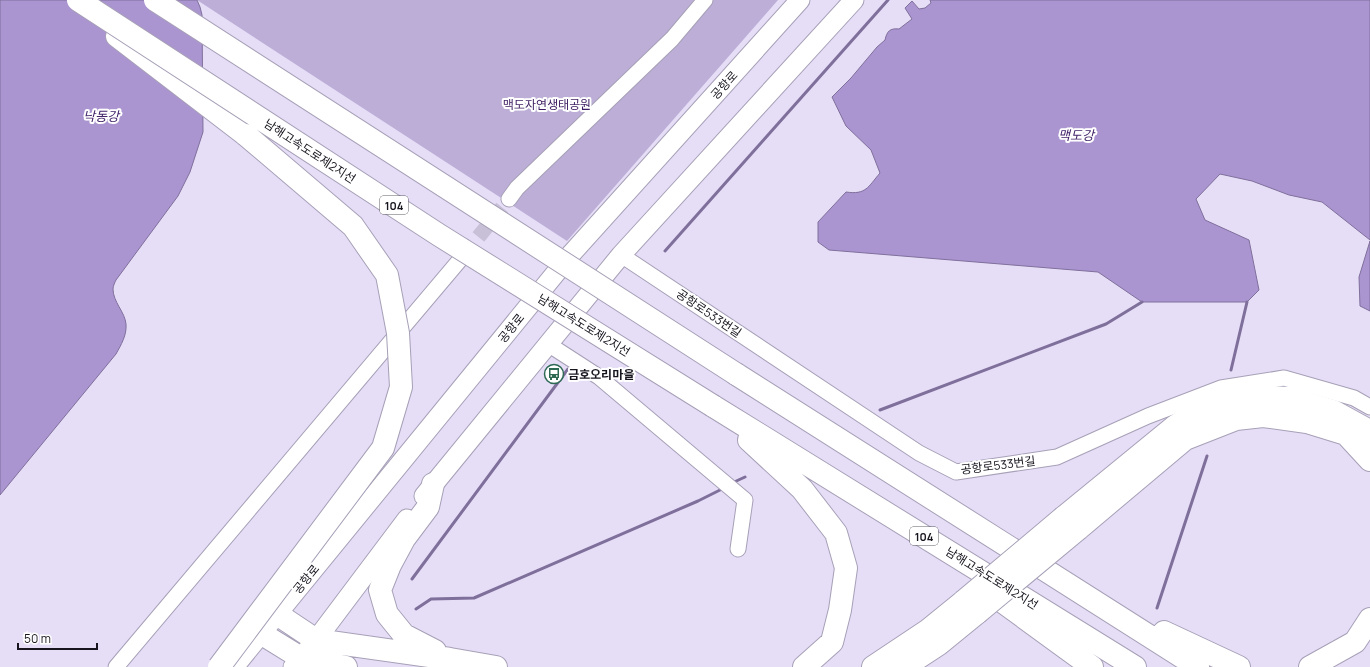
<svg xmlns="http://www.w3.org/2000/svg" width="1370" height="667" font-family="Manrope,'Noto Sans KR',sans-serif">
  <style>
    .green { fill: #bcaed6 }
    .water { fill: #ab95d1; stroke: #7f6f9b }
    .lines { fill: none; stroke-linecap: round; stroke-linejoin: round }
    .stream { stroke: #7f6f9b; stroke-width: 3 }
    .minor-tunnel { stroke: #c7c0d6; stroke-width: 15; stroke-dasharray: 15 8; stroke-linecap: butt }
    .minor-casing { stroke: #a7a0b7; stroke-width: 17 }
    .major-casing { stroke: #a7a0b7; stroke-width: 21 }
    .highway-casing { stroke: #a7a0b7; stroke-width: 24 }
    .minor { stroke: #fff; stroke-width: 15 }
    .major { stroke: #fff; stroke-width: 19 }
    .highway { stroke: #fff; stroke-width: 22 }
    .highway-bridge-casing { stroke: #a7a0b7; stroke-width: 24; stroke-linecap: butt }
    .highway-bridge { stroke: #fff; stroke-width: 22 }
    .labels { text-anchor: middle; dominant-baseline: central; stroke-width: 4; stroke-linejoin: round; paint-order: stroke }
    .shield { fill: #fff; stroke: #5d5b62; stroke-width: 1 }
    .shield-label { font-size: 11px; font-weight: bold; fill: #18151e }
    .street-label { font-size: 12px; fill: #18151e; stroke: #fff }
    .park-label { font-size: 12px; fill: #3c1c62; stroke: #fff }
    .poi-label { font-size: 12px; font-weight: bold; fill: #18151e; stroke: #fff; text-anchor: start }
    .water-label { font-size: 13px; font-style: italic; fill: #43246b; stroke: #fff }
  </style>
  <rect width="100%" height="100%" fill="#e6def7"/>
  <!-- green -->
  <path class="green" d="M197 0H778L567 241Z"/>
  <!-- water -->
  <path class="water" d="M0 0H197L200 7 202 15 203 132 190 172 178 196 116 280C115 282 113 286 113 289 113 302 125 312 126 324 127 335 121 345 116 354L0 495Z
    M930 0H1370V240L1322 202 1289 195 1252 181 1220 174 1196 199 1205 220 1249 240 1259 290 1247 302H1142L1098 272 829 250 818 242V222L846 192C866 195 868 187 880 173L871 150 846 126 832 97 851 78 877 47 885 40C887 31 890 28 899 29L912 19 905 8 912 1 919 9 925 8 931 3Z
    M1370 241V311L1360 306 1359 277Z"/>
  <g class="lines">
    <!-- stream -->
    <path class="stream" d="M665 251 888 0
      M1231 370 1247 302
      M880 410 1106 324 1142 302
      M732 483 745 477
      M412 579 568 369
      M1157 608 1207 456
      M416 609 431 599 474 598 698 501 724 488"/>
    <!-- minor-tunnel -->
    <path class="minor-tunnel" d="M464 255 509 199"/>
    <!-- minor casing -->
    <g class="minor-casing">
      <path id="minor" d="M509 199 517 188 672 39 705 0
        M621 255 919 453 956 472 1057 457 1148 416 1221 388 1284 378 1354 398 1370 407
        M548 344 599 377 745 500 738 549
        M116 667 464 255"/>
    </g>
    <!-- major casing -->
    <g class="major-casing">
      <path id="major" d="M424 496 621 255 854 0
        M234 667 572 253 800 0
        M293 667 316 640 407 519"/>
    </g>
    <!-- highway casing -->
    <g class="highway-casing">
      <path id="highway" d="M117 36 246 135
        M736 374 1198 667
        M713 406 1135 667
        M749 440 802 489 836 533 846 568 840 610 832 642 804 667
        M433 484 428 507 404 539 390 565 380 590 387 614 404 635 435 651
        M1064 517 1174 427 1201 409 1263 397 1290 398 1333 411 1364 428 1370 434
        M1078 529 1185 439 1236 419 1263 416 1307 422 1346 434 1370 460
        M981 586 1092 667
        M277 614 316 640 450 659 496 667
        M1164 632 1239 667
        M262 634 301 658 346 667
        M873 667 927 631 964 601
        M904 667 939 644 977 613
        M1310 667 1355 642 1370 619"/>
    </g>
    <!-- minor -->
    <use href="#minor" class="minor"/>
    <!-- major -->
    <use href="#major" class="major"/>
    <!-- highway -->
    <use href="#highway" class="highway"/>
    <!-- highway-bridge casing -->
    <g class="highway-bridge-casing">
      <path id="highway-bridge" d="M78 0 439 235 713 406
        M155 0 736 374
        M964 601 1064 517
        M977 613 1078 529
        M219 667 383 448 401 387 398 333 387 275 353 226 246 135"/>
    </g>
    <!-- highway-bridge -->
    <use href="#highway-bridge" class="highway-bridge"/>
  </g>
  <!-- icons -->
  <defs>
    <g id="bus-ring" transform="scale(1)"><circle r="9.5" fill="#fff" stroke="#2e6954" stroke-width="1.5"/><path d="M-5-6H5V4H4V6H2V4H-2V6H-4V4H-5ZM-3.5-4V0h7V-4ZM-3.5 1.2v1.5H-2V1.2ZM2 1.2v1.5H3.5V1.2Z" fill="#2e6954"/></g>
  </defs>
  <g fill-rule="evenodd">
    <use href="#bus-ring" x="554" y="374"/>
  </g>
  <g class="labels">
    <!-- shield labels -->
    <g class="shield">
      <rect x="380" y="196" width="28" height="18" rx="3"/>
      <rect x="910" y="527" width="28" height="18" rx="3"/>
    </g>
    <g class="shield-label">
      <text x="394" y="205">104</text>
      <text x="924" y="536">104</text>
    </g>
    <!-- street labels -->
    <g class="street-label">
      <text transform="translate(724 85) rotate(-48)">공항로</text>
      <text transform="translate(310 151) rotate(33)">남해고속도로제2지선</text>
      <text transform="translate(709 313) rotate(34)">공항로533번길</text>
      <text transform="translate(584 325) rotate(32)">남해고속도로제2지선</text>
      <text transform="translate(511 328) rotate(-51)">공항로</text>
      <text transform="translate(998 465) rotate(-7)">공항로533번길</text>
      <text transform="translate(992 578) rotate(32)">남해고속도로제2지선</text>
      <text transform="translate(306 579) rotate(-51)">공항로</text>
    </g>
    <!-- park labels -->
    <g class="park-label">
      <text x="547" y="104">맥도자연생태공원</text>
    </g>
    <!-- poi labels -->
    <g class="poi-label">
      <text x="568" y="374">금호오리마을</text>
    </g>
    <!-- water labels -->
    <g class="water-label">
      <text x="101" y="116">낙동강</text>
      <text x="1076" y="135">맥도강</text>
    </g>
  </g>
  <!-- scale -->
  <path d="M18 643v6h79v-6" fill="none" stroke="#18151e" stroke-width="2"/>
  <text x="24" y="643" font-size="12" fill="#18151e" stroke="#ffffff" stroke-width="3" paint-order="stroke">50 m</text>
</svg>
